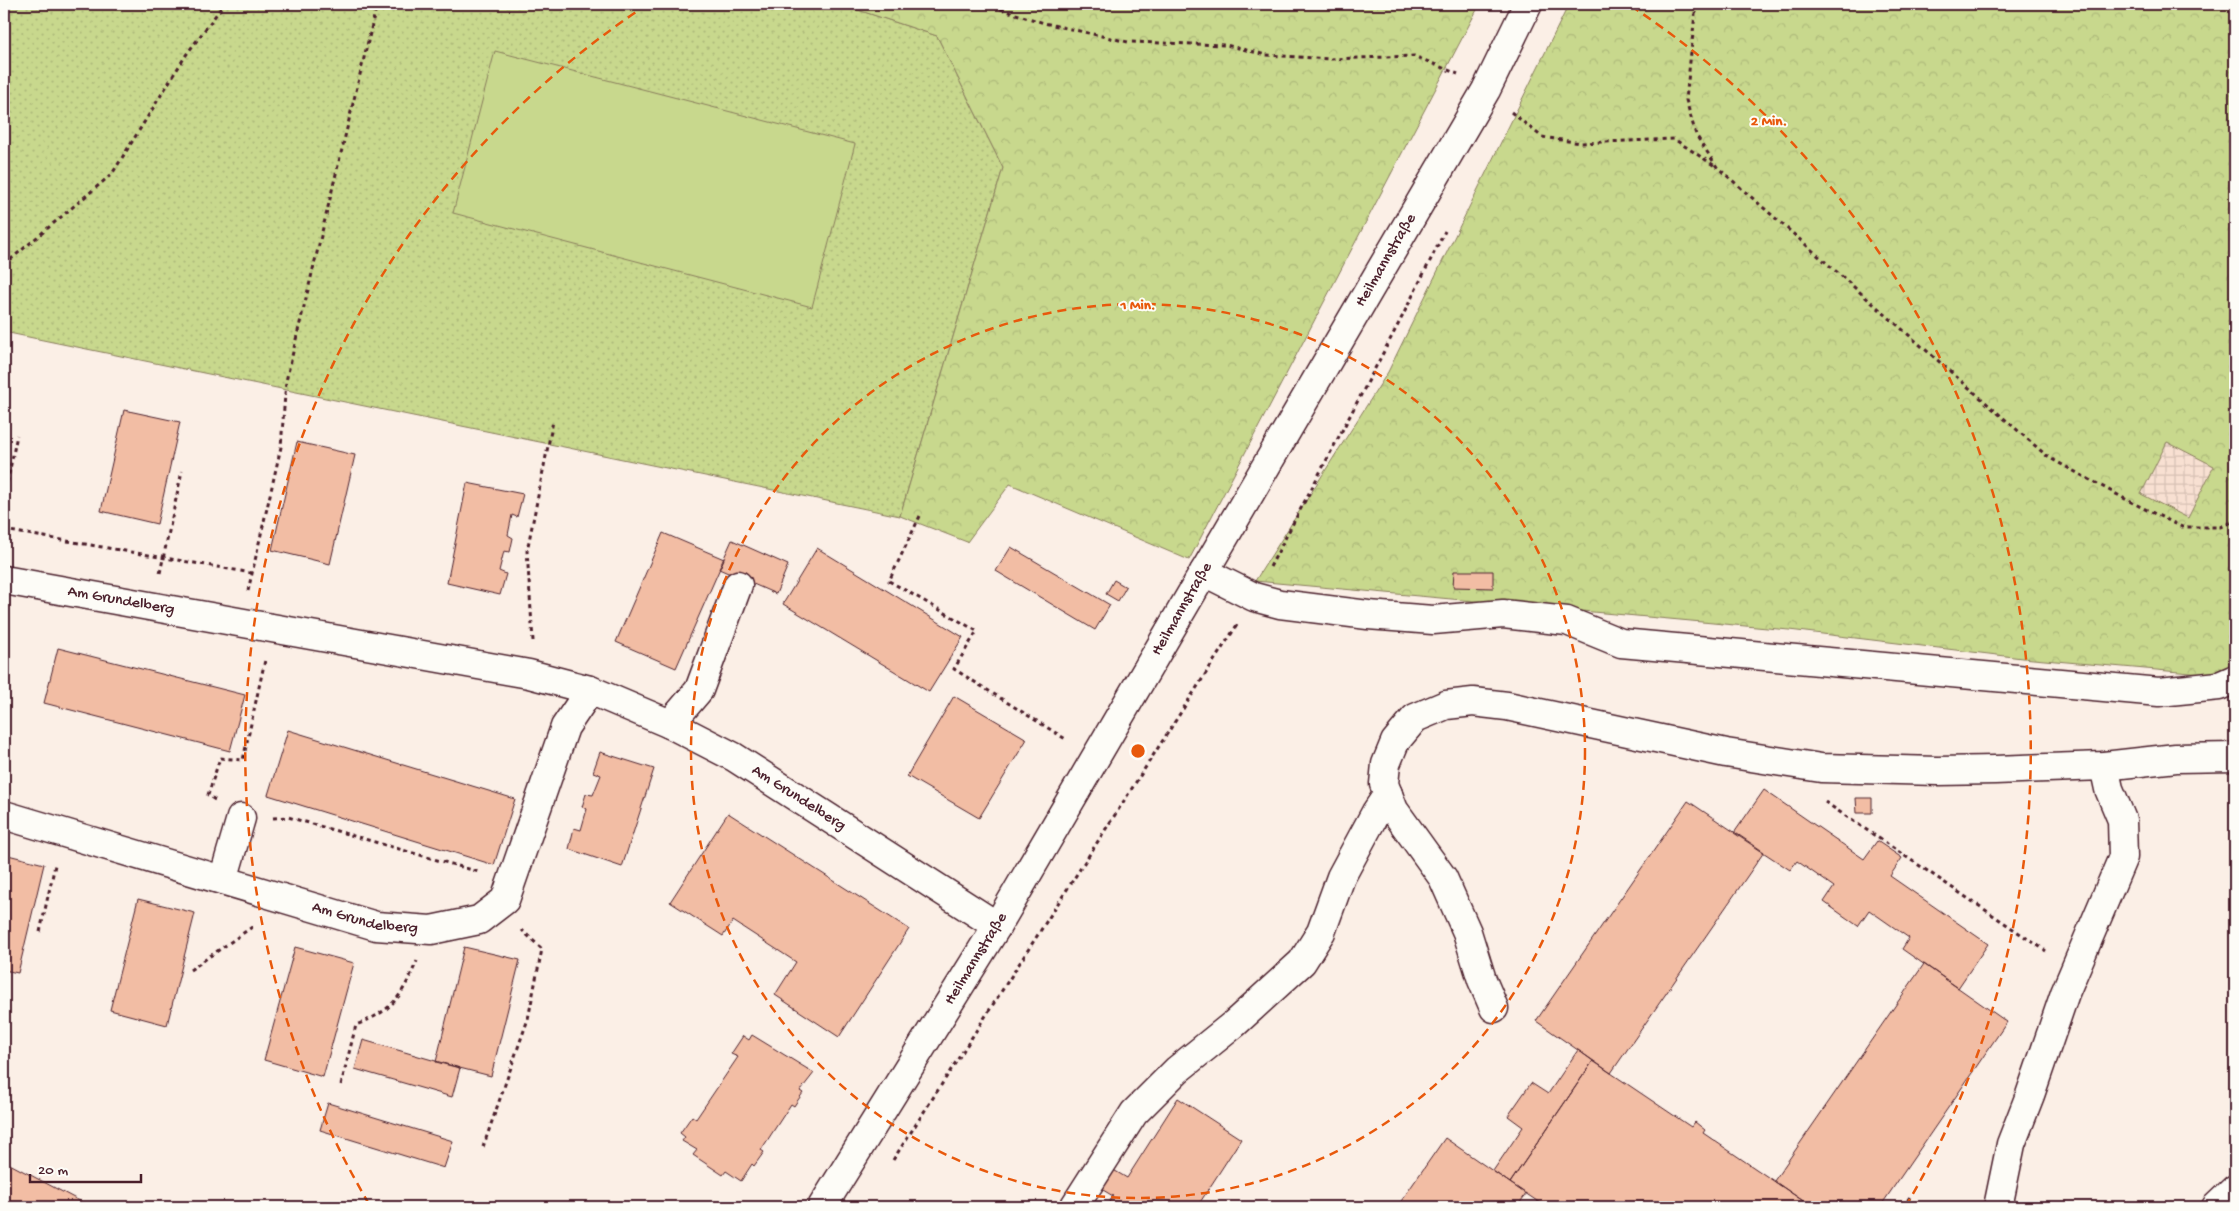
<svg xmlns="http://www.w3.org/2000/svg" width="2239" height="1211" font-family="'Gochi Hand',sans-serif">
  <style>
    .industrial { fill: url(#industrial-grid) }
    .grass { fill: url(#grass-dots); stroke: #897c5c }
    .forest { fill: url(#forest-crowns); stroke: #897c5c; fill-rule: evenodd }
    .pitch { fill: #c8d88d; stroke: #897c5c }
    .building { fill: #f2bda4; stroke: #4a1f2b }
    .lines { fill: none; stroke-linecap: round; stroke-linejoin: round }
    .minor-casing { stroke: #4a1f2b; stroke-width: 31 }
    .path { stroke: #4a1f2b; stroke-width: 3; stroke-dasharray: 4 4; stroke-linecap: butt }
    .minor { stroke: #fdfcf7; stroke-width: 28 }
    .ring { fill: none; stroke: #e8590c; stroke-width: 2.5; stroke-dasharray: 9 6 }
    .labels { text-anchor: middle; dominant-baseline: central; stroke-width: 4; stroke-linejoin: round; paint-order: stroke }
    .street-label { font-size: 16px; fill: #4a1f2b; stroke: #fdfcf7 }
    .centre { fill: #e8590c; stroke: #fdfcf7; stroke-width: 2.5 }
    .ring-label { font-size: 15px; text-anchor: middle; font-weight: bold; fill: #e8590c; stroke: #fdfcf7; stroke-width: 4; stroke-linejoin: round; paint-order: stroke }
  </style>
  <defs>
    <pattern id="industrial-grid" width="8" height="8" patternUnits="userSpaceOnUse" patternTransform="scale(1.25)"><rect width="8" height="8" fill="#f8e0d2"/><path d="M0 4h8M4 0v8" fill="none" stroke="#d6c0b4"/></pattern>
    <pattern id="grass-dots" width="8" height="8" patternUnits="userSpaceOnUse" patternTransform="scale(1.25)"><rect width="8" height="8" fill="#c8d88d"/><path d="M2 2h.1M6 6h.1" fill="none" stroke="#adb97a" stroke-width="1.8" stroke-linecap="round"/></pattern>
    <pattern id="forest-crowns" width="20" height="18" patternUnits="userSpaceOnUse" patternTransform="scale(1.25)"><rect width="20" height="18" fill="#c8d88d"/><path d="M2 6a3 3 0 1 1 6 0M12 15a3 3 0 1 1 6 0" fill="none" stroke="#adb97a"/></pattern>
  </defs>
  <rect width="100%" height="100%" fill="#fbefe6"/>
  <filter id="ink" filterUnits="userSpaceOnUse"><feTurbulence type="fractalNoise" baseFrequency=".02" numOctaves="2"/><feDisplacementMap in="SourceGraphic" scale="10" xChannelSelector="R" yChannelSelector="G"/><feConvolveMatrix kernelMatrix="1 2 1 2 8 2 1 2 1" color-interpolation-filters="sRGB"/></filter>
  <g filter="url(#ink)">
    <!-- industrial -->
    <path class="industrial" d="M2167 442 2215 466 2188 518 2141 494Z"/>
    <!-- grass -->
    <path class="grass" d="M4 4H840L937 36 1003 168 900 516 4 332Z"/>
    <!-- forest -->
    <path class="forest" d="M840 4H1480L1189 560 1010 484 967 542 900 516 1003 168 937 36Z
      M1569 4H2235V677L2022 658 1789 630 1255 581 1388 372ZM2167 442 2214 466 2188 518 2141 494Z"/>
    <!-- pitch -->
    <path class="pitch" d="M495 51 855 144 812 307 453 213Z"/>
    <!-- building -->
    <path class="building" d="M124 410 180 422 157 524 101 511Z
      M297 442 355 455 330 564 272 550Z
      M467 483 523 494 517 517 512 515 508 535 513 538 510 552 504 551 499 571 506 574 500 595 447 583Z
      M663 533 724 559 676 668 616 642Z
      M732 540 788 565 776 594 719 569Z
      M1011 547 1110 605 1095 630 996 571Z
      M817 548 963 637 929 692 783 604Z
      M1454 571H1493V588L1453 587Z
      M1114 580 1126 587 1118 601 1106 594Z
      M58 648 245 695 230 751 44 703Z
      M954 696 1027 739 979 818 907 776Z
      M288 730 515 799 494 865 268 795Z
      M600 752 654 769 622 867 569 849 574 828 581 830 587 809 582 807 586 794 593 795 601 775 593 772Z
      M1764 790 1864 859 1877 841 1902 858 1890 876 1988 944 1958 988 1902 949 1909 938 1869 910 1858 926 1824 902 1834 887 1797 861 1790 870 1734 833Z
      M1856 798H1872V813H1857Z
      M1688 801 1764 852 1611 1073 1536 1021Z
      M728 813 909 929 839 1037 775 995 796 962 733 921 723 936 670 902Z
      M4 854 44 864 18 973 4 970Z
      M138 899 195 913 167 1025 110 1010Z
      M295 947 354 963 323 1077 264 1060Z
      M464 947 520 960 491 1076 436 1062Z
      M1924 964 2007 1022 1880 1207H1812L1774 1181Z
      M752 1035 814 1073 800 1091 803 1093 798 1100 794 1106 791 1104 761 1150 764 1152 754 1166 752 1164 741 1181 726 1171 723 1175 693 1155 697 1150 682 1141 685 1137 680 1133 692 1116 696 1119 738 1057 731 1054 743 1036 749 1040Z
      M363 1040 460 1068 452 1097 355 1069Z
      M1578 1050 1593 1061 1510 1183 1493 1171 1523 1127 1508 1116 1531 1083 1548 1094Z
      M1593 1061 1691 1127 1695 1122 1705 1130 1703 1133 1812 1207H1546L1510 1183Z
      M1178 1098 1241 1139 1197 1207H1106L1113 1196 1093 1184 1105 1165 1127 1178Z
      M328 1103 453 1141 444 1168 320 1130Z
      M1445 1138 1526 1194 1517 1207H1397Z
      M4 1161 91 1207H4Z"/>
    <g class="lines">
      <!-- minor casing -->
      <g class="minor-casing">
        <g id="minor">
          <path d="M1204 572 1254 597 1280 604 1368 615 1433 620 1503 614 1567 621 1621 643 2159 692 2219 686 2235 679"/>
          <path id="s1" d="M4 580 529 674 590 690 670 724 734 757 997 926"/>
          <path d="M670 724 699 690 738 585"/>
          <path id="s2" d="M4 815 376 926 431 930 479 920 505 900 565 727 590 690"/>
          <path d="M223 880 241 818"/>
          <path d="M1494 1008 1482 980 1467 932 1443 878 1394 810 1384 784 1386 764 1395 742 1415 718 1446 705 1473 702 1507 706 1726 753 1821 768 1938 771 1995 770 2104 766 2176 758 2235 757"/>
          <path id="s3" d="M822 1207 997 926 1486 90 1528 4"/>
          <path d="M1074 1207 1134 1113 1177 1070 1234 1024 1302 962 1321 932 1341 877 1376 812 1388 794"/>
          <path d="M1998 1207 2011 1144 2030 1095 2065 993 2123 857 2122 820 2109 789 2104 766"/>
          <path d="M2216 1207 2235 1189"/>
        </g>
      </g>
      <!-- path -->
      <path class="path" d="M985 4 1044 23 1128 42 1226 45 1266 55 1331 59 1414 56 1458 74
        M1696 4 1686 100 1696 135 1717 167 2048 457 2129 501 2182 527H2220L2235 521
        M1511 112 1542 137 1581 143 1674 139 1715 166
        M4 265 112 174 186 55 224 4
        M4 498 17 435
        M920 516 889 581 977 631 954 669 1067 740
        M4 530 252 573
        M1270 567 1400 321 1445 231
        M160 573 182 471
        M248 591 281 447 286 381 377 4
        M533 641 527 551 553 421
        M215 800 208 795 220 758 243 760 265 660
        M1825 802 2046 951
        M273 818 288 817 479 872
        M40 932 55 865
        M190 970 255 925
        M341 1085 356 1025C394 1010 401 997 417 961
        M483 1147 528 1019 542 949 522 930
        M893 1160 1237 625
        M1903 1207 1912 1194"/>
      <!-- minor -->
      <use href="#minor" class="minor"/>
    </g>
  </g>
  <!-- distance rings -->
  <g class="ring">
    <circle cx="1138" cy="751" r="447"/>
    <path d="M369 1204A893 893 0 0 1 645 6M1631 6A893 893 0 0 1 1907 1204"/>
  </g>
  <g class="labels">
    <!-- street labels -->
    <g class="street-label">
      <text stroke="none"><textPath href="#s3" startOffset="1102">Heilmannstraße</textPath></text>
      <text stroke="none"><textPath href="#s1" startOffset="119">Am Grundelberg</textPath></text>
      <text stroke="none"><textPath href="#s3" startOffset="698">Heilmannstraße</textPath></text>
      <text stroke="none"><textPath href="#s1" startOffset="832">Am Grundelberg</textPath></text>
      <text stroke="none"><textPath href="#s2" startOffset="376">Am Grundelberg</textPath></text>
      <text stroke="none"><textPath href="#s3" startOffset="292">Heilmannstraße</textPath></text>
    </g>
  </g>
  <circle cx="1138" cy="751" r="8" class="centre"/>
  <g class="ring-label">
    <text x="1769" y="125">2 Min.</text>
    <text x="1138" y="309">1 Min.</text>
  </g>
  <!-- margin -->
  <rect width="2239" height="1211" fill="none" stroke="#fdfcf7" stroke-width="20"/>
  <rect x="10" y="10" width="2219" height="1191" fill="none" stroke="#4a1f2b" stroke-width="2" filter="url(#ink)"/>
  <!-- scale -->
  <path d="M30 1174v8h111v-8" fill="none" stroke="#4a1f2b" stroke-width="2.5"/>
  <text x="38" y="1174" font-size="15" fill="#4a1f2b" stroke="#fdfcf7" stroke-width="4" paint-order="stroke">20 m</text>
</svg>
